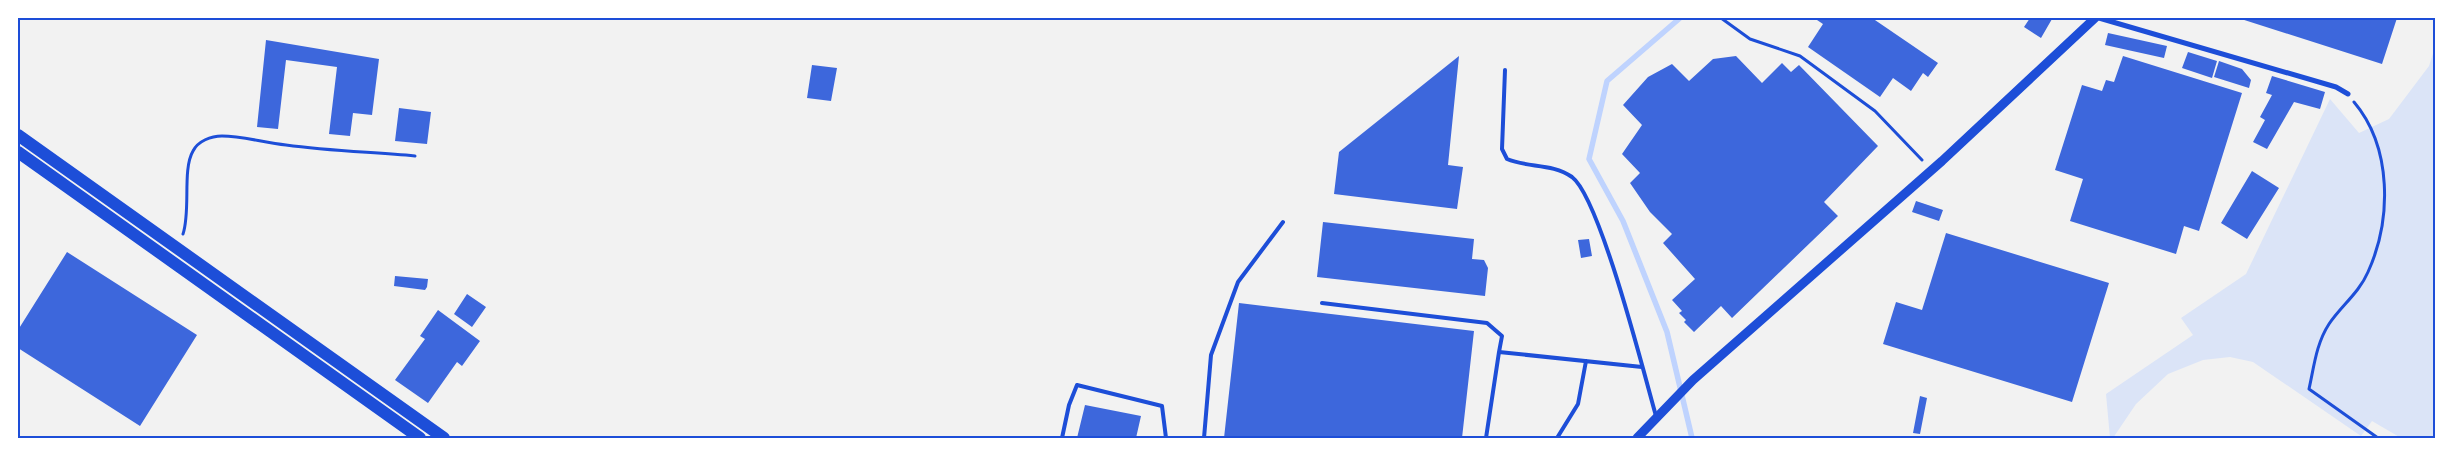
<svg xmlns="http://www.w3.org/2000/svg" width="2453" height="456" font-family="'Crimson Pro',serif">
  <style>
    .green { fill: #dbe4f7 }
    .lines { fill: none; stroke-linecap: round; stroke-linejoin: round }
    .stream { stroke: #bfd3fe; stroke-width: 5.5 }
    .building { fill: #3d67dc }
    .path { stroke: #1d4ed8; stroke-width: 3 }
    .service { stroke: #1d4ed8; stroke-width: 4 }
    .minor { stroke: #1d4ed8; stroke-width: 5 }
    .tertiary { stroke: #1d4ed8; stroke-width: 9 }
    .primary { stroke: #1d4ed8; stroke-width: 12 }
    .neatline { fill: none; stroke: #1d4ed8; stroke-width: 2 }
  </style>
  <rect width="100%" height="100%" fill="#f2f2f2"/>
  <!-- green -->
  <path class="green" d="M2435 47V438H2401L2372 421 2361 436 2253 362 2230 357 2203 360 2168 374 2136 404 2113 438H2110L2106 394 2193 335 2181 318 2246 274 2330 99 2359 133 2389 119 2429 66Z"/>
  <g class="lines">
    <!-- stream -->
    <path class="stream" d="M1680 18 1607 81 1589 159 1623 221 1667 332 1692 438"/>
  </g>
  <!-- building -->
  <path class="building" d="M1814 18H1872L1938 63 1928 77 1923 73 1911 91 1893 78 1880 97 1808 47 1823 24Z
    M2030 18 2052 19 2041 38 2024 27Z
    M2238 18H2397L2382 64Z
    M2108 33 2167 46 2164 58 2105 45Z
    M266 40 379 59 372 115 353 113 350 136 329 134 337 67 286 60 278 129 257 127Z
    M2188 52 2217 61 2212 78 2182 68Z
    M1459 56 1448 165 1463 167 1457 209 1334 194 1339 152Z
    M1736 56 1762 83 1782 63 1791 72 1799 65 1878 146 1824 202 1838 216 1732 318 1721 306 1694 332 1684 322 1686 320 1679 313 1682 311 1672 300 1695 279 1663 243 1672 234 1650 212 1630 183 1640 173 1622 154 1642 125 1623 105 1648 77 1672 64 1689 81 1713 59Z
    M2123 56 2242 93 2199 231 2184 226 2176 254 2070 221 2083 179 2055 170 2082 85 2102 91 2106 80 2114 82Z
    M2219 61 2242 69 2251 80 2249 88 2214 77Z
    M812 65 837 68 831 101 807 98Z
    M2272 76 2325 92 2320 109 2294 102 2267 149 2253 142 2265 120 2260 117 2272 95 2266 93Z
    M399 108 431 112 427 144 395 141Z
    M2252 171 2279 188 2247 239 2221 223Z
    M1916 201 1943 210 1939 221 1912 212Z
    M1323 222 1474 239 1472 259 1484 260 1488 268 1485 296 1317 277Z
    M1946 233 2109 283 2072 402 1883 344 1896 302 1922 310Z
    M1589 239 1592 256 1581 258 1578 240Z
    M67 252 197 335 140 426 18 348V330Z
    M395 276 428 279 427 287 425 290 394 286Z
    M467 294 486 307 472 327 454 314Z
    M1239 303 1474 331 1462 438H1224Z
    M438 310 480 341 462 366 457 362 428 403 395 380 425 339 420 336Z
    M1920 396 1927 398 1920 434 1913 433Z
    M1085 405 1141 416 1136 438H1077Z"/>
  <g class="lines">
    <!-- path -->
    <path class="path" d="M1721 18 1750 39 1800 56 1875 111 1922 160
      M2354 102C2392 147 2392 219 2368 272 2359 293 2341 306 2329 324 2316 344 2314 367 2309 389L2378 438
      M183 234C191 210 182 170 193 151 198 141 211 136 222 136 243 136 265 143 286 145 329 151 372 152 415 156"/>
    <!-- service -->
    <path class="service" d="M1505 70 1502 149 1507 159C1528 168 1552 163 1572 177 1600 198 1644 374 1656 416
      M1322 303 1487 323 1502 336 1499 352 1642 367
      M1062 438 1069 405 1077 385 1162 406 1166 438
      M1204 438 1211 355 1238 282 1283 222
      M1486 438 1499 352
      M1557 438 1578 404 1586 361"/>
    <!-- minor -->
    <path class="minor" d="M2099 18 2336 87 2348 94"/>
    <!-- tertiary -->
    <path class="tertiary" d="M1637 438 1693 380 1942 161 2095 18"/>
    <!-- primary -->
    <path class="primary" d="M18 135 444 438
      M18 152 420 438"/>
  </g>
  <!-- border -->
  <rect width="2453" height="456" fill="none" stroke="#ffffff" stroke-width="38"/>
  <rect x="19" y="19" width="2415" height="418" class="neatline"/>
</svg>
